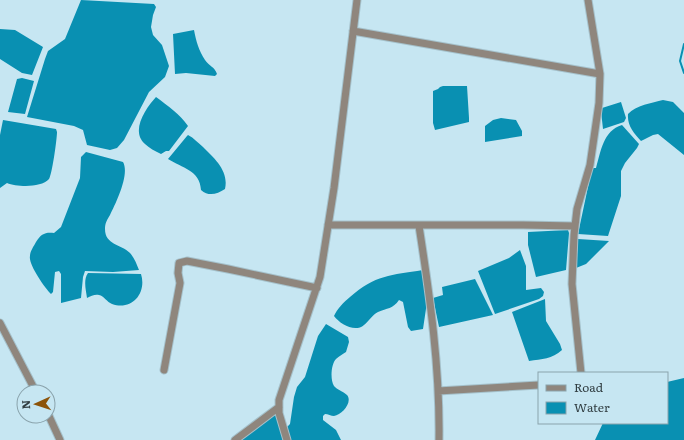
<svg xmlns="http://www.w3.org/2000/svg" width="684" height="440" font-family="Literata,serif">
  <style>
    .water { fill: #0990b2 }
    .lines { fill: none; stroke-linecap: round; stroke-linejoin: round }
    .stream { stroke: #0990b2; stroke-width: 2 }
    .street-casing { stroke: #a5c1cb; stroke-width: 9 }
    .street { stroke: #8f867d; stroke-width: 7 }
  </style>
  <rect width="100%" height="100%" fill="#c6e6f2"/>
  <!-- water -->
  <path class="water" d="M81 0 154 4 156 7 153 15 151 27 153 35 162 45 169 66 165 77 149 92 124 140 117 148 110 150 87 145 83 130 74 126 27 117 45 59 48 51 65 39Z
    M0 29 15 30 43 47 32 75 22 73 0 59Z
    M194 30C196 41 199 51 205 60 209 66 215 67 217 74L215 76 186 73 175 74 173 34Z
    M22 78 34 81 25 114 8 112 17 79Z
    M443 86H467L469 118V122L435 130 433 123V91L438 89 440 87Z
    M156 97C168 106 180 114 188 126L169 151H166L161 154C155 151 149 148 145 144 130 131 146 108 156 97Z
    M663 100 673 102 684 113V155L658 134 653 135 641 141C634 133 627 126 628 114 636 105 652 103 663 100Z
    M621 102 626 118 624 122 603 129 601 111 602 108Z
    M501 118 516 120 522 131V136L485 142V126L493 120Z
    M3 120 56 129 57 132C57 139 52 175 49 179 41 188 17 187 7 183L0 188V135Z
    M622 125 639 144 637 148 625 163 621 171V196L608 236 578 234 592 168H596C601 151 603 131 622 125Z
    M188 135C194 138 198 143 203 147 215 159 229 171 225 189 217 194 209 197 201 190 200 170 182 168 168 159L187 136Z
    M86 152 123 162C130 174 116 203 110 215 107 220 105 223 105 229 105 245 121 244 130 253 134 257 137 265 139 270L113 272 85 271 83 277 81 298 61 303V274L59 271 55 272 53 292 51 294C45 288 28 264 30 256 30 251 34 246 36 242 41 234 45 232 54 233L61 227 80 178 81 157Z
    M568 230 569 233 566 270 536 277 528 245V232Z
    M578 239 609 241 586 264 576 268Z
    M520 250 526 266V290L541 288 544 292 543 296 539 299 495 314 478 271 509 258Z
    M423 270 427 302 423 329 411 331 408 327 403 302 399 300C393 309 387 308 378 312 372 315 369 321 364 325 355 333 340 324 334 316 337 309 344 302 350 297 375 275 391 275 423 270Z
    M88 273 141 274C147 293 132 311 112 304 107 302 104 296 99 295 95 294 91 296 87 298 86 290 83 280 88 273Z
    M475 279 493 315 439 327 433 298 443 295 442 287Z
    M545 299 546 321 560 344 562 350C552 359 542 359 529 361L512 312Z
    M326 324 348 337 349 342 346 352C343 354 339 356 336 359 331 364 330 380 334 386 337 390 343 391 347 395 353 402 342 415 334 416 331 416 328 414 325 414L323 416V420L336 430 341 440H291L287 427 290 424 294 397 297 387 305 377 318 336Z
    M684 378V440H595L603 423H667V382Z
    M276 414 283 440H242L241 439Z"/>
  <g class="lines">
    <!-- stream -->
    <path class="stream" d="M684 44 680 61 684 73"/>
    <!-- street casing -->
    <g class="street-casing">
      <path id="street" d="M353 31 600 74
        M328 225H523L575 226
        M419 226C430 297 440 368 439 440
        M0 323 36 392
        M164 370 180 283 178 273 179 263 187 261 228 269 317 288
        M581 373 572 284 574 235 577 209 590 165 599 103 600 74 588 0
        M438 391 539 385
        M48 414 60 440
        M235 440 279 407
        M287 440 279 413V400L320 277 334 188 357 0"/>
    </g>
    <!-- street -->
    <use href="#street" class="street"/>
  </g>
  <!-- legend -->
  <rect x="538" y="372" width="130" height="52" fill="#c6e6f2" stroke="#8aa3ac"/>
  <rect x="546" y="385" width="20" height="6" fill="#8f867d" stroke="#8aa3ac"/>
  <text x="574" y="392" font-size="12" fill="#313e42">Road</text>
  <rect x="546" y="402" width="20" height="12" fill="#0990b2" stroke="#8aa3ac"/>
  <text x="574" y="412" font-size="12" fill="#313e42">Water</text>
  <!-- north arrow -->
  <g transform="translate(36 404) rotate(267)"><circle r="19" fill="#c6e6f2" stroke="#8aa3ac"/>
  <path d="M0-3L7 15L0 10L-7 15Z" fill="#8c540a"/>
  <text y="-6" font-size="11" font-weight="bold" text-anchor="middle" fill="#313e42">N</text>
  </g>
</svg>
